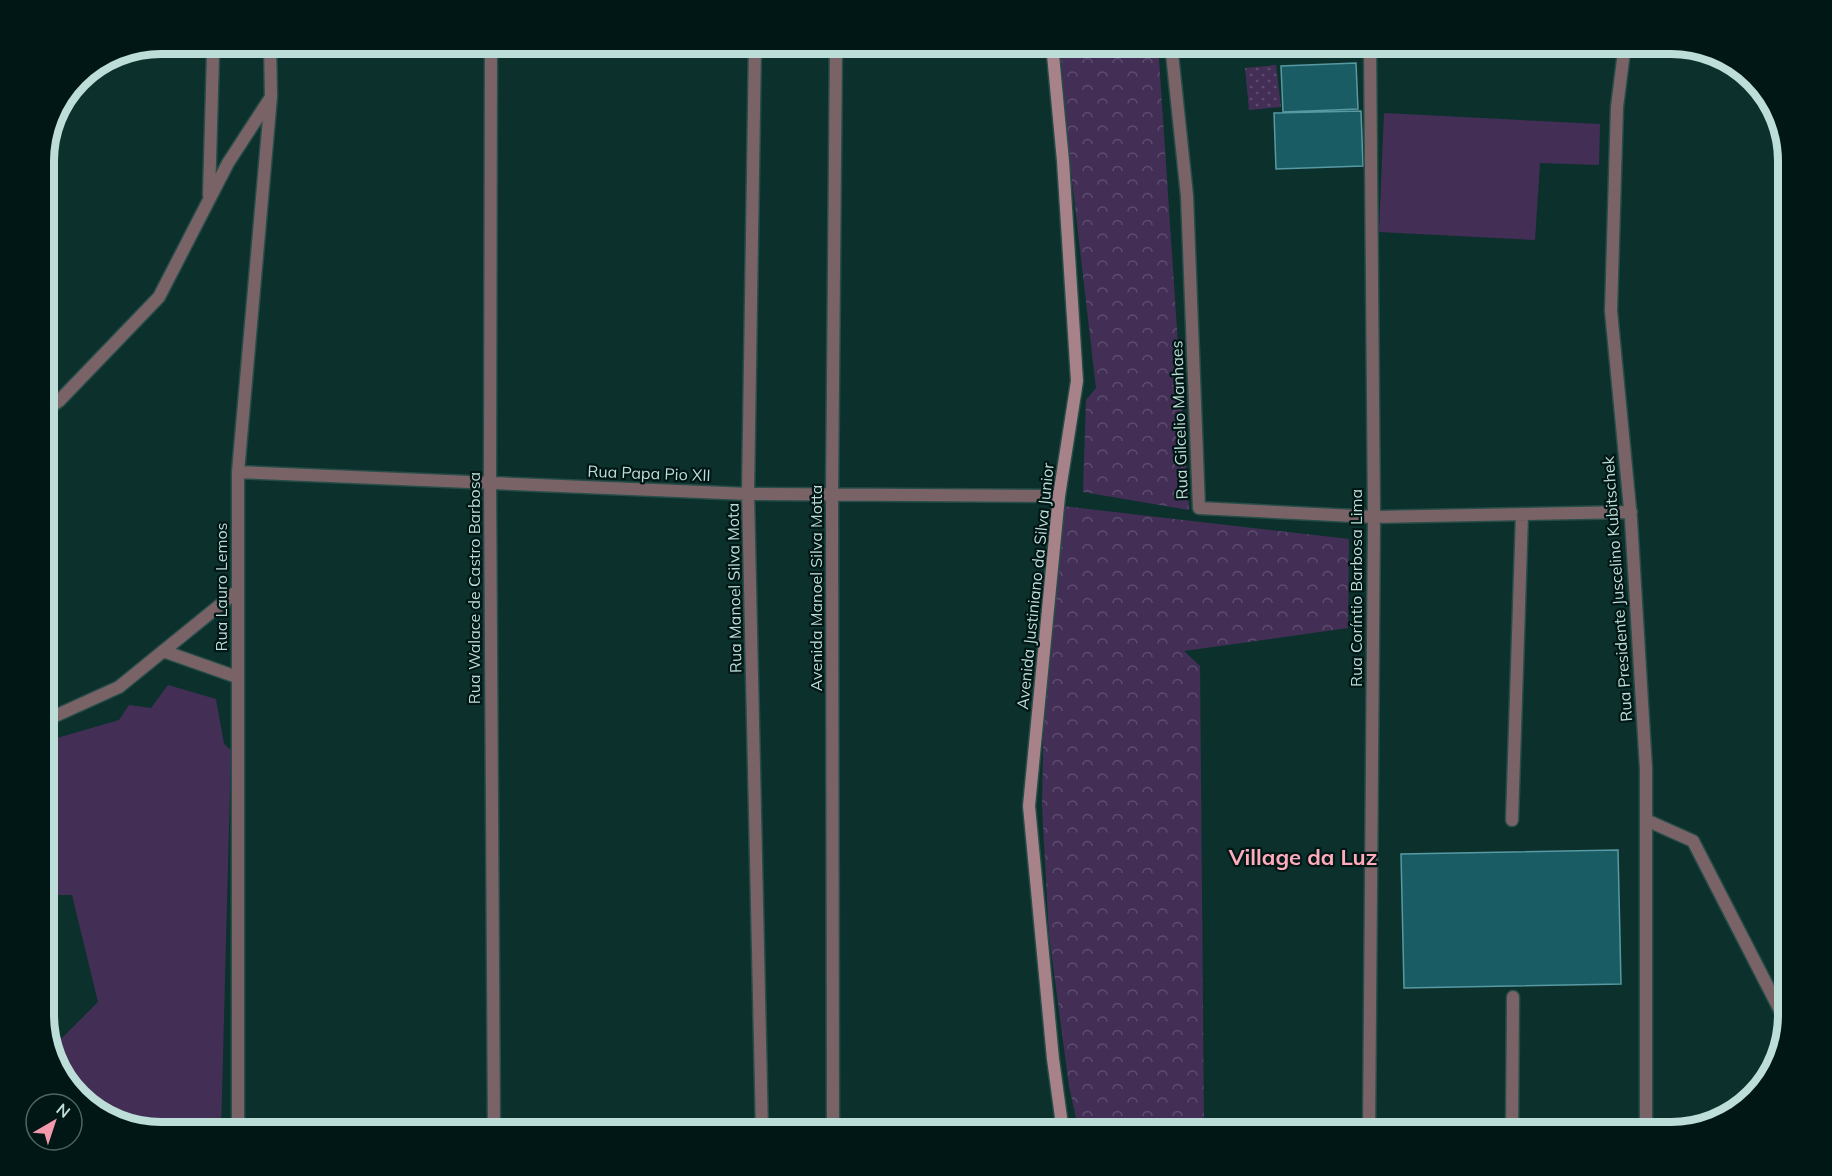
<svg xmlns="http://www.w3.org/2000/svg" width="1832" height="1176" font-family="Mulish,sans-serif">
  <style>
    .grass { fill: url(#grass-dots) }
    .forest { fill: url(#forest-crowns) }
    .green { fill: #432f56 }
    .building { fill: #1a5c63; stroke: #589aa3; stroke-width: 1.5 }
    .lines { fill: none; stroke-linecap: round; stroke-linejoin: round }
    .street-casing { stroke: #284d48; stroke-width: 15 }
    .secondary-casing { stroke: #284d48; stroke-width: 15 }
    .street { stroke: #7a6367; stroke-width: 12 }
    .secondary { stroke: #a88289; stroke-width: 12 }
    .labels { text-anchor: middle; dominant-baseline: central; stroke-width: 4.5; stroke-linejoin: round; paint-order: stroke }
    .street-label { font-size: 16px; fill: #bdddd8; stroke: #001715 }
    .district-label { font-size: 22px; font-weight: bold; fill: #ffabbc; stroke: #001715 }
    .rim { fill: none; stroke: #bdddd8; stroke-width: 8 }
  </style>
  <defs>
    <pattern id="grass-dots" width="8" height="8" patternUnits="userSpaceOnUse" patternTransform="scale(1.5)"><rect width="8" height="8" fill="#432f56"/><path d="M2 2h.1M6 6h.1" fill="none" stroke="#5c4d6e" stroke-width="1.8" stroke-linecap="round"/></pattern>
    <pattern id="forest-crowns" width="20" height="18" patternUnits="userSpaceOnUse" patternTransform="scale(1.5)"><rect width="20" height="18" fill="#432f56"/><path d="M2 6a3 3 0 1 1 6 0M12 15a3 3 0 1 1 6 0" fill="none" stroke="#5c4d6e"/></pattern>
  </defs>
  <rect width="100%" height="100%" fill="#0c312d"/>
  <!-- grass -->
  <path class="grass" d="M1276 65 1281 107 1249 110 1245 68Z"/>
  <!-- forest -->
  <path class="forest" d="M1060 44H1158L1189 510 1083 492 1086 400 1096 388 1067 137Z
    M1062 506 1349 539 1348 628 1184 651 1200 666 1204 1132H1079L1069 1086 1049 935 1042 806 1045 647Z"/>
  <!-- green -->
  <path class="green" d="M1384 113 1600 124 1599 165 1540 163 1535 240 1379 232Z
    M168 685 216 699 224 744 231 750 221 1132H161L101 1114 54 1057 52 1048 98 1002 72 895H50L44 873V745L50 740 119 720 129 705 151 708Z"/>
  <!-- building -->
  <path class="building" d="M1356 63 1358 109 1283 112 1281 66Z
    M1361 111 1363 166 1276 169 1274 113Z
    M1618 850 1621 984 1404 988 1401 854Z"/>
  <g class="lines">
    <!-- street casing -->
    <g class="street-casing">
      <path id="street" d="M209 44 213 55 209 195
        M491 44 490 483 494 1132
        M755 44 748 494 762 1132
        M1171 44 1187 196 1199 508 1374 517 1631 512
        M1625 44 1617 107 1611 311 1631 519 1646 769V1132
        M44 412 59 401 159 297 228 163 271 97
        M238 472 748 494 1059 496
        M163 651 237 677
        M44 721 119 687 236 592
        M1512 820 1522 514
        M1646 820 1693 841 1786 1022
        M59 1073 62 1076
        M238 1132V472L271 96 270 44
        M833 1132 832 495 836 44
        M1369 1132 1374 517 1370 44
        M1512 1132 1513 997"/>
    </g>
    <!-- secondary casing -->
    <g class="secondary-casing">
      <path id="secondary" d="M1052 44 1063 161 1077 381 1059 496 1029 806 1053 1059 1063 1132"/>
    </g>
    <!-- street -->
    <use href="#street" class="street"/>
    <!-- secondary -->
    <use href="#secondary" class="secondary"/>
  </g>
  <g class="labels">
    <!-- street labels -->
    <g class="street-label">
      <text transform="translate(1179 420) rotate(-92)">Rua Gilcelio Manhaes</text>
      <text transform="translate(649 473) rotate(2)">Rua Papa Pio XII</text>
      <text transform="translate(1035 586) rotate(-84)">Avenida Justiniano da Silva Junior</text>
      <text transform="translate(221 587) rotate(-90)">Rua Lauro Lemos</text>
      <text transform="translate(474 588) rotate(-90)">Rua Walace de Castro Barbosa</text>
      <text transform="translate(734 588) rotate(-91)">Rua Manoel Silva Mota</text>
      <text transform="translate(816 588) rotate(-90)">Avenida Manoel Silva Motta</text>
      <text transform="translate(1356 588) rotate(-90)">Rua Coríntio Barbosa Lima</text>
      <text transform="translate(1617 589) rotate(-94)">Rua Presidente Juscelino Kubitschek</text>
    </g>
    <!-- district labels -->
    <g class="district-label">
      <text x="1303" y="857">Village da Luz</text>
    </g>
  </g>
  <!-- crop -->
  <path d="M0 0H1832V1176H0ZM161 54H1671A107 107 0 0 1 1778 161V1015A107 107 0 0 1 1671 1122H161A107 107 0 0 1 54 1015V161A107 107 0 0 1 161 54Z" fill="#001715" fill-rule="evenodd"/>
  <path class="rim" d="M161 54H1671A107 107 0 0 1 1778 161V1015A107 107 0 0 1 1671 1122H161A107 107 0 0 1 54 1015V161A107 107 0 0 1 161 54Z"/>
  <!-- north arrow -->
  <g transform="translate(54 1122) rotate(39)"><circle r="28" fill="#001715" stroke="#4c6663" stroke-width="1.5"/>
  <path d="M0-4.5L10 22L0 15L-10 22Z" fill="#f29aac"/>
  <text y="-9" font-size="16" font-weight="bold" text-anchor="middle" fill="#bdddd8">N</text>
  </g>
</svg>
